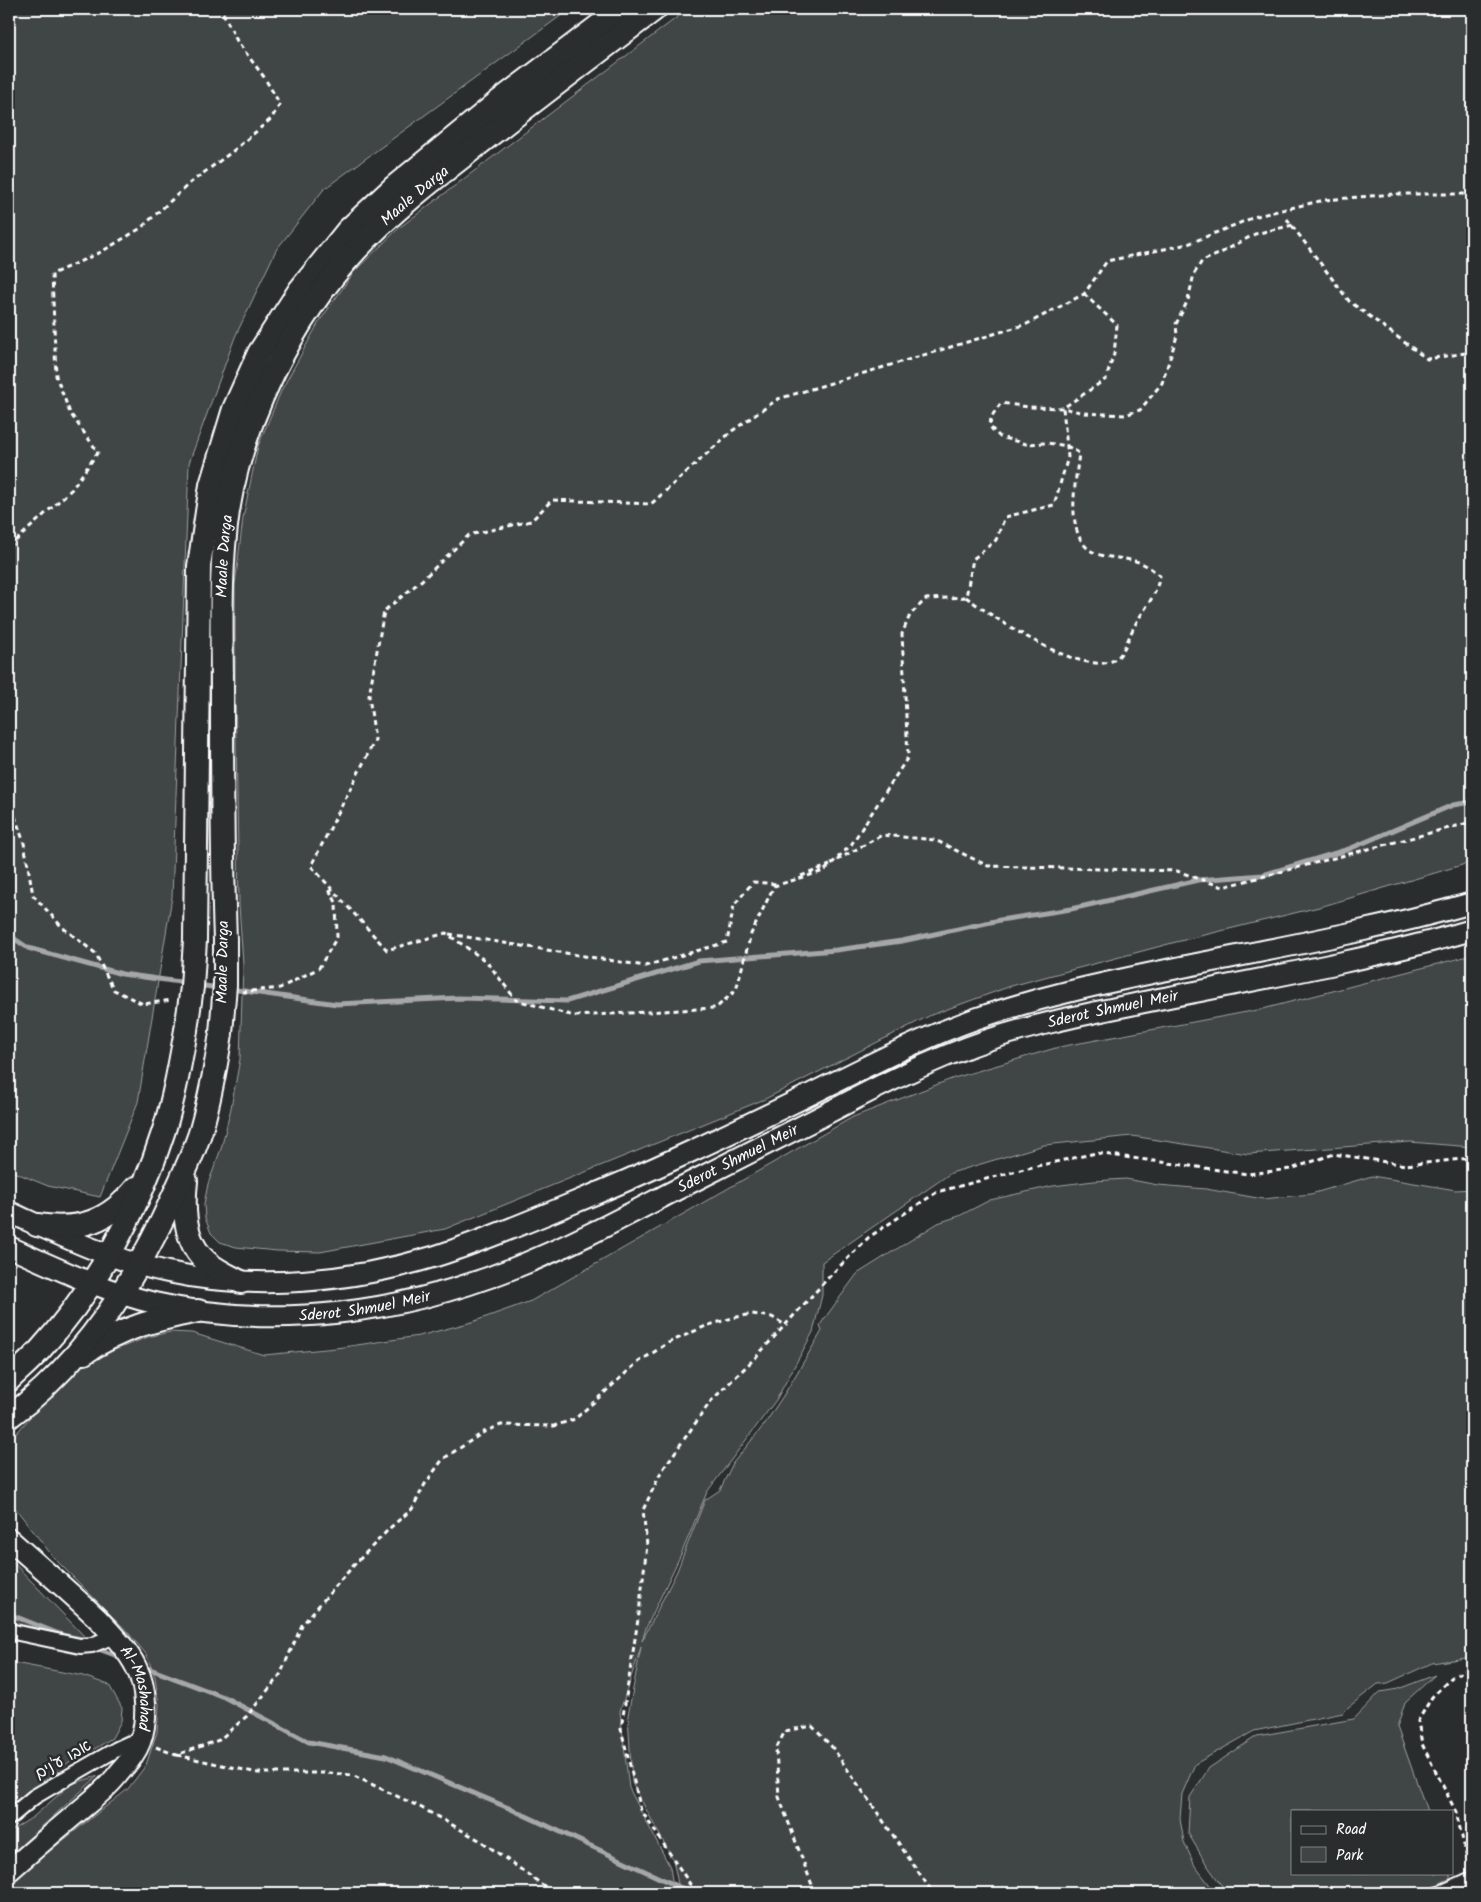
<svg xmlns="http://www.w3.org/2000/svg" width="1481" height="1902" font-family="Kalam,'Playpen Sans Hebrew',sans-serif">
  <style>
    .green { fill: #414445; stroke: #a0a2a2 }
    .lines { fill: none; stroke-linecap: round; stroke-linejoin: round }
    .stream { stroke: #a6a7a7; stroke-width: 5 }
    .street-casing { stroke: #fff; stroke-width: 18 }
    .secondary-casing { stroke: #fff; stroke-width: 24 }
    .primary-casing { stroke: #fff; stroke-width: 26 }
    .path { stroke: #fff; stroke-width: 3; stroke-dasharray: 5 4; stroke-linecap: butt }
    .street { stroke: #2a2d2e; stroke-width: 14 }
    .secondary { stroke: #2a2d2e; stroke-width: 20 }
    .primary { stroke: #2a2d2e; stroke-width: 22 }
    .primary-bridge-casing { stroke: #fff; stroke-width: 26; stroke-linecap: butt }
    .primary-bridge { stroke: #2a2d2e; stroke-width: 22 }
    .labels { text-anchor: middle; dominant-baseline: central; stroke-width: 5; stroke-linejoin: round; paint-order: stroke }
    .street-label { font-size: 16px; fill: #fff; stroke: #2a2d2e }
  </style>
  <rect width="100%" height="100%" fill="#2a2d2e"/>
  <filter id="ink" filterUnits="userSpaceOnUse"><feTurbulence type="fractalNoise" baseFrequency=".02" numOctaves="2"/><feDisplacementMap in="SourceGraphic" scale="10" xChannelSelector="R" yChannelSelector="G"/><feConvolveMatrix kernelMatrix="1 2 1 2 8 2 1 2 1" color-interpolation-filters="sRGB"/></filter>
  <g filter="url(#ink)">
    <!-- green -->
    <path class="green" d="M9 9H570L324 189 276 250 235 337 189 463 172 897 138 1102 100 1197 48 1186 9 1170Z
      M688 9H1472V862L1323 906 1176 942 1011 986 931 1015 765 1099 445 1229 320 1252 277 1251 236 1247 220 1242 211 1233 205 1218 204 1204 208 1184 221 1149 231 1108 240 1059 243 964 239 905 235 684V585L243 518 258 446 282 389 319 322 354 272 399 228Z
      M1472 955V1147L1410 1142 1248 1154 1132 1136 1044 1145 951 1173 822 1262V1295L813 1332 776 1400 707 1492 682 1552 646 1628 642 1641 677 1571 705 1500 720 1490 733 1463 764 1425 785 1393 822 1331 820 1326 822 1322 857 1274 938 1223 959 1216 990 1200 1053 1186 1094 1181 1126 1179 1158 1185 1206 1189 1263 1199 1311 1194 1372 1176 1456 1190 1472 1189V1657L1432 1663 1388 1683 1378 1684 1346 1709 1343 1713 1254 1731 1195 1764 1182 1794 1180 1819 1184 1842 1195 1866 1216 1893H680L673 1860 632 1783 628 1715 641 1647 620 1711 629 1788 670 1867 674 1893H9V1886L28 1868 128 1789 146 1765 157 1732 159 1705 155 1677 146 1654 124 1628 54 1558 9 1500V1442L66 1375 84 1362 148 1337 170 1332 192 1333 264 1355 336 1348 419 1336 472 1322 531 1301 853 1117 954 1078 1059 1047 1263 1009Z
      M9 1558 86 1638 9 1622Z
      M9 1662 83 1676 109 1685 122 1708 121 1721 112 1738 96 1748 73 1759 9 1809Z
      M1435 1675 1405 1702 1397 1727 1427 1811H1292V1873H1449L1451 1878 1419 1893H1227L1207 1865 1188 1833 1190 1797 1209 1768 1257 1736 1354 1719 1380 1692 1398 1689Z
      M98 1776 9 1856V1832L33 1817 71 1784Z"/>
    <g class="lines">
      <!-- stream -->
      <path class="stream" d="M9 935 28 948 122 974 187 983
        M198 985 219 988
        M230 989 337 1004 458 998 567 1001 699 961 836 950 902 941 1000 920 1071 909 1198 880 1263 875 1349 849 1453 805 1472 802
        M9 1614 69 1638
        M93 1647 123 1658
        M142 1666 224 1697 309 1742 386 1756 511 1809 692 1893"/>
      <!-- street casing -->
      <g class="street-casing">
        <path id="street" d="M9 1631 80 1646 92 1645 114 1636
          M9 1818 34 1797 63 1780 117 1749 130 1743 140 1741
          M1441 1893 1472 1879"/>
      </g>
      <!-- secondary casing -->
      <g class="secondary-casing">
        <g id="secondary">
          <path d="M9 1212C60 1235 113 1261 168 1272 256 1291 351 1282 436 1256 480 1242 523 1224 566 1206 650 1172 731 1133 813 1093 866 1067 919 1039 975 1019 1035 998 1099 984 1162 971 1266 950 1370 932 1472 903"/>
          <path id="s1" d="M9 1247C56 1268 104 1291 154 1303 276 1331 403 1313 519 1266 569 1246 618 1220 666 1195 717 1169 767 1144 818 1118 873 1089 929 1060 988 1040 1042 1022 1098 1012 1154 1000 1260 979 1368 960 1472 930"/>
          <path id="s2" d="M9 1539C39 1566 70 1592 99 1620 113 1635 127 1649 136 1667 147 1688 148 1720 140 1742 136 1753 127 1764 119 1773 108 1788 92 1800 78 1812 55 1831 32 1851 9 1871"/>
        </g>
      </g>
      <!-- primary casing -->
      <g class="primary-casing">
        <g id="primary">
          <path d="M195 940 199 566 211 485 234 409 259 353 299 291 348 230 394 187 498 102 621 9"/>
          <path id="s3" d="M225 940C222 858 222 776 222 695 222 634 219 572 228 511 242 421 294 316 356 250 390 213 430 182 470 151 531 103 593 56 655 9"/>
          <path d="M186 1181C183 1208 184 1243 207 1262 217 1271 229 1276 241 1282"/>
          <path d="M37 1225C80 1231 108 1222 136 1188"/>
          <path d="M84 1353C123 1327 154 1320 198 1311"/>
          <path d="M9 1380C19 1370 30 1361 39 1351 95 1290 139 1210 164 1130 174 1098 180 1064 186 1030"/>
          <path d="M9 1417C84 1362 135 1281 173 1197 183 1175 194 1153 201 1130 210 1098 216 1066 221 1033"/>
        </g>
      </g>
      <!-- path -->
      <path class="path" d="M1287 219 1349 301 1427 359 1472 352
        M1084 294 1117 325 1114 354 1106 379 1063 408 1068 457 1054 505 1005 517 996 540 973 559 966 597 926 599 910 615 902 634 908 757 851 845 824 871 774 886 751 934 736 990 716 1008 574 1016 516 1000 487 962 446 933 387 950 311 866 375 740 369 696 384 611 422 580 469 535 531 521 552 500 651 504 732 431 778 399 1027 324 1084 294 1107 261 1188 244 1257 216 1324 200 1394 194H1472
        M9 547 72 489 98 452 70 413 56 376 52 274 101 252 141 228 190 183 233 151 271 119 280 104 264 77 237 41 221 9
        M966 597C991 616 1090 684 1118 657 1124 652 1130 634 1134 627 1140 615 1148 606 1154 594 1157 589 1158 582 1160 576 1139 557 1131 561 1105 556 1060 549 1076 483 1079 453L1067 446 1047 443 1026 444 1000 437 990 427 991 417 1001 403 1029 407 1063 408 1084 413 1125 415 1140 410 1162 383 1177 336 1176 324 1188 300 1194 274 1202 261 1219 254 1255 234 1293 225
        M9 799 24 843 33 895 62 927 95 953 114 990 143 1004 172 1000
        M837 860 882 835 935 840 988 866 1177 871 1223 887 1472 822
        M801 876 830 865
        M449 934 645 966 727 942 734 905 753 882 778 884
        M242 992 280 988 319 968 337 937 336 902 328 888
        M156 1747 176 1755 219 1740 247 1716 280 1675 302 1625 354 1565 391 1527 412 1509 425 1484 443 1459 484 1432 501 1425 554 1426 575 1419 637 1363 668 1343 706 1326 732 1318 752 1314 772 1317 785 1325
        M177 1755 258 1773H330L352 1775 420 1807 481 1841 554 1893
        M1469 1866 1456 1812 1422 1744 1418 1721 1432 1697 1452 1677 1472 1667
        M685 1893 689 1884
        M696 1893 641 1810 621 1729 639 1613 647 1545 643 1510 661 1472 711 1401 755 1358 829 1277 869 1237 937 1192 1028 1168 1096 1153 1248 1174 1291 1169 1334 1154 1406 1165 1472 1158
        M815 1893 779 1797 776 1749 785 1731 812 1726 832 1747 933 1893"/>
      <!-- street -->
      <use href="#street" class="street"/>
      <!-- secondary -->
      <use href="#secondary" class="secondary"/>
      <!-- primary -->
      <use href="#primary" class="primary"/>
      <!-- primary-bridge casing -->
      <g class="primary-bridge-casing">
        <path id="primary-bridge" d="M186 1030 192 987 195 940
          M221 1033 225 985V940"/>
      </g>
      <!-- primary-bridge -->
      <use href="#primary-bridge" class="primary-bridge"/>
    </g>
  </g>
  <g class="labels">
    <!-- street labels -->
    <g class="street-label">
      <text stroke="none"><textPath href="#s3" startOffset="804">Maale Darga</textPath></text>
      <text stroke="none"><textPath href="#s3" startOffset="384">Maale Darga</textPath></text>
      <text transform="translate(223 962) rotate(-89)">Maale Darga</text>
      <text stroke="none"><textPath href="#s1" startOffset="1178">Sderot Shmuel Meir</textPath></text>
      <text stroke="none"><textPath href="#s1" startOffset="772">Sderot Shmuel Meir</textPath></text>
      <text stroke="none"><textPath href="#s1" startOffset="368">Sderot Shmuel Meir</textPath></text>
      <text stroke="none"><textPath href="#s2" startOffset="202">Al-Mashahad</textPath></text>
      <text transform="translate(63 1760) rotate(-30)">אבו ע'נים</text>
    </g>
  </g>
  <!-- margin -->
  <rect width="1481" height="1902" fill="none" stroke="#2a2d2e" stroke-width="30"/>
  <rect x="15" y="15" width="1451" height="1872" fill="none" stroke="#fff" stroke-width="2" filter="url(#ink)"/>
  <!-- legend -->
  <rect x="1291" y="1810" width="162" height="65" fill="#2a2d2e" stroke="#7f8182"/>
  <rect x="1301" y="1826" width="25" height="8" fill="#2a2d2e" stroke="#7f8182"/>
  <text x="1336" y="1834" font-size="15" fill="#ffffff">Road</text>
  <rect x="1301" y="1847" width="25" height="15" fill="#414445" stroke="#7f8182"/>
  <text x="1336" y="1860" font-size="15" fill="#ffffff">Park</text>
</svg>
